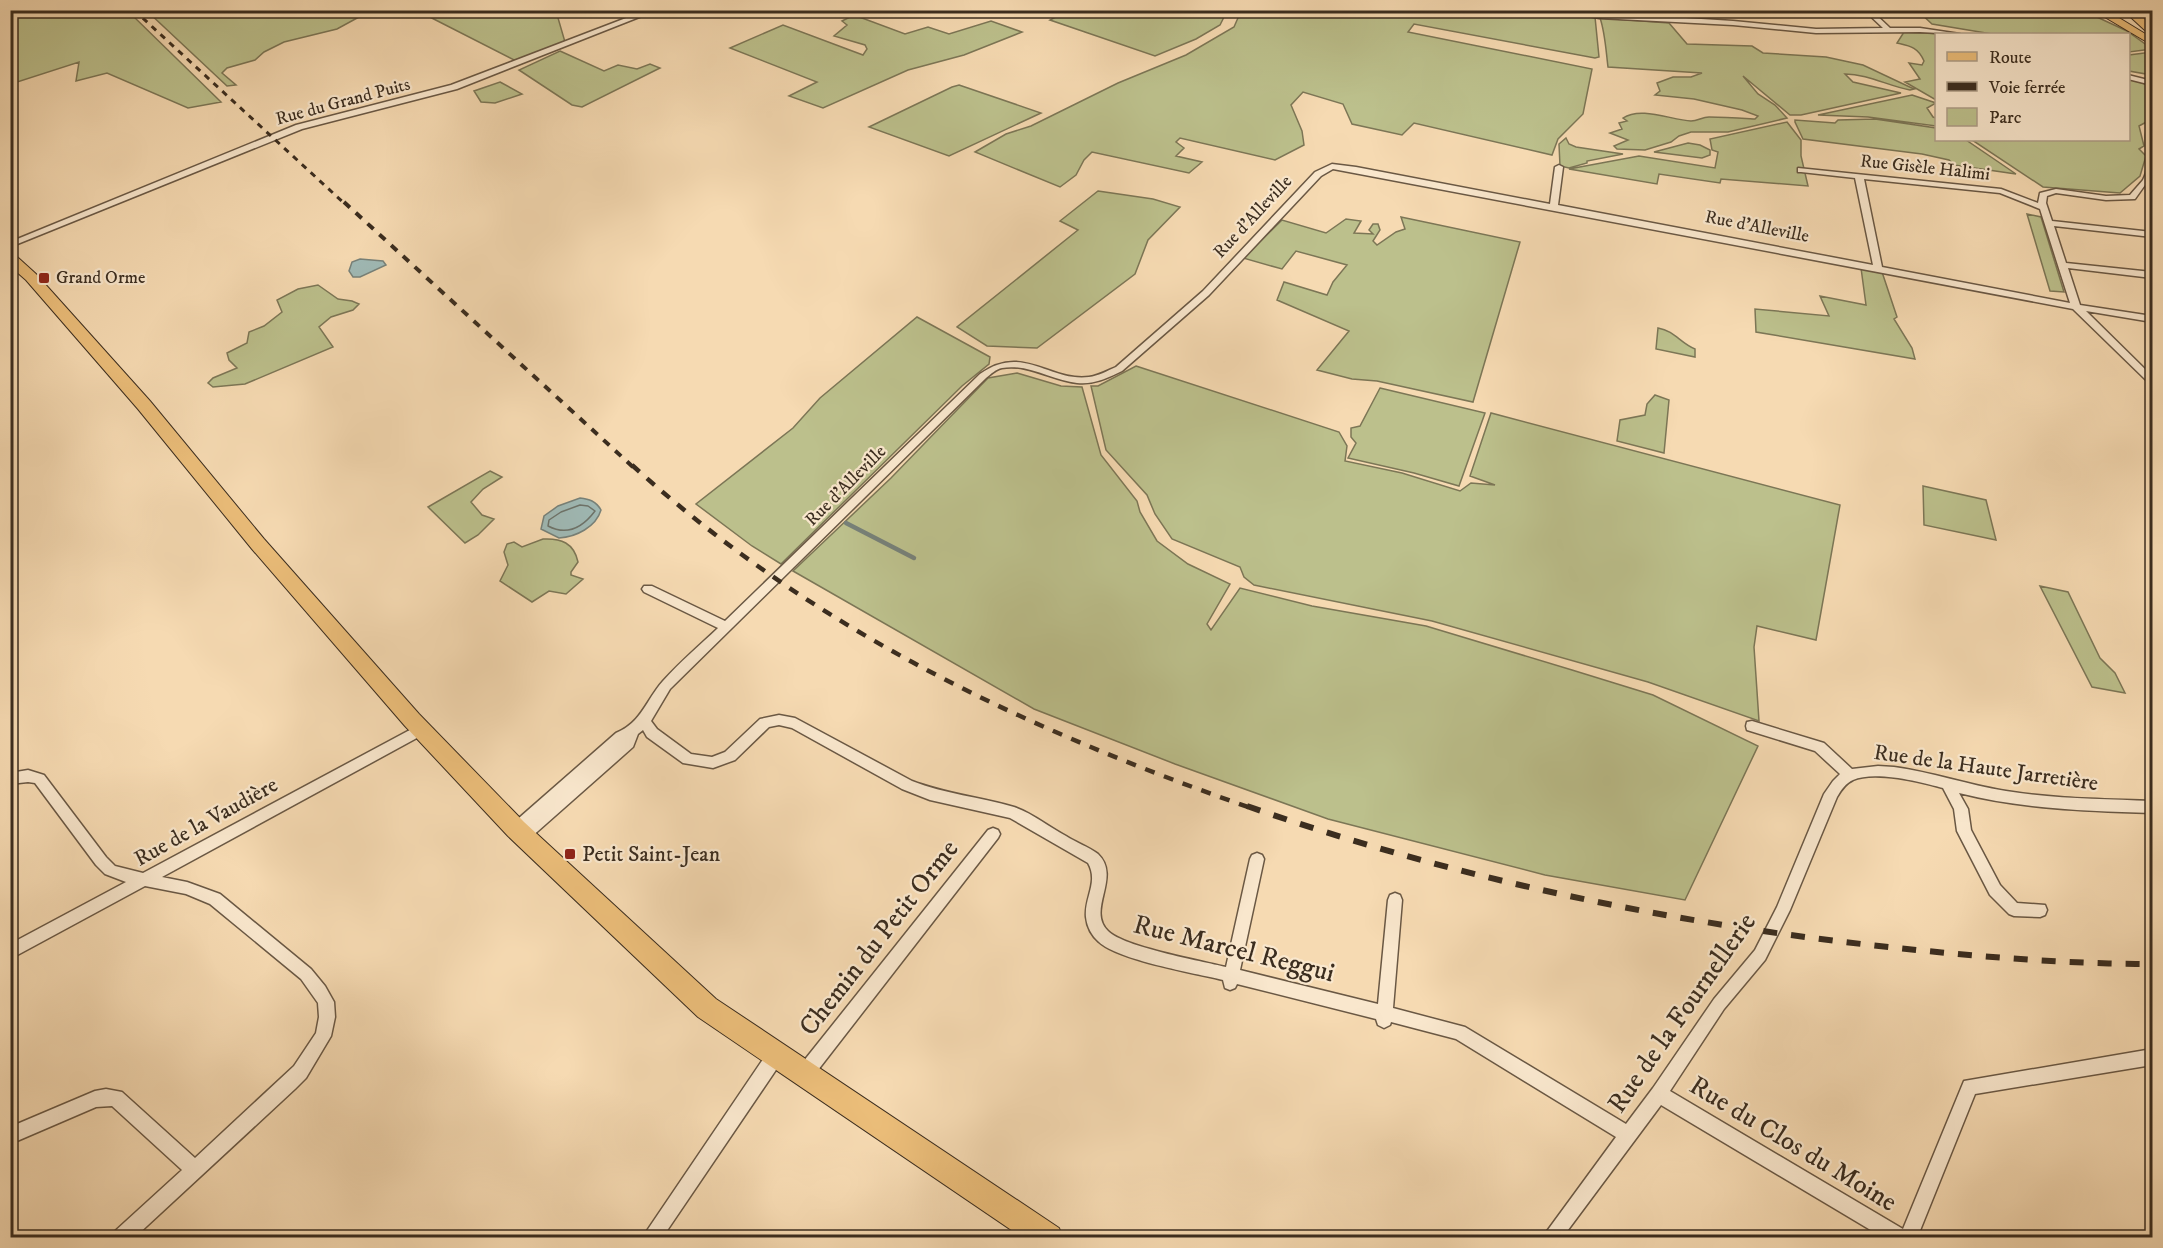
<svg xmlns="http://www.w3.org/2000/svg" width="2163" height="1248" font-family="'IM FELL DW Pica',serif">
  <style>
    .green { fill: #bcc08c; stroke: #7c7656; stroke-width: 1.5 }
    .water { fill: #9fb9b5; stroke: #778179; stroke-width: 1.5 }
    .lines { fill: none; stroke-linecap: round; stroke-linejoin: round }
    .shore { stroke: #6d736a; stroke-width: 1.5 }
    .stream { stroke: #778179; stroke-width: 4.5 }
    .minor-casing { stroke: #6a5844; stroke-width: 3 }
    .primary-casing { stroke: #3b2d1f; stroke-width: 2 }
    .minor { fill: #f9e7cd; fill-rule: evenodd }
    .primary { fill: #ebbd79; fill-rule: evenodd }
    .rail-far3 { stroke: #3b2d1f; stroke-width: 3; stroke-dasharray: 6 6; stroke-linecap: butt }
    .rail-far2 { stroke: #3b2d1f; stroke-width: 4; stroke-dasharray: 8 8; stroke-linecap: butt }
    .rail-far1 { stroke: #3b2d1f; stroke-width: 4.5; stroke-dasharray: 10 10; stroke-linecap: butt }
    .rail { stroke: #3b2d1f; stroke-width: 6; stroke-dasharray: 14 14; stroke-linecap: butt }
    .poi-dot { fill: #8f2418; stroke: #f9e7cd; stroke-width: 2 }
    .labels { text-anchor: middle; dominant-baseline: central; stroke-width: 4.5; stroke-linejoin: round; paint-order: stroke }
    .far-street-label { font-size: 18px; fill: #3b2d1f; stroke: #f9e7cd }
    .far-poi-label { font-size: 18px; fill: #3b2d1f; stroke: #f9e7cd; text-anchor: start }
    .street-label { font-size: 22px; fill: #3b2d1f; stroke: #f9e7cd }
    .poi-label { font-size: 22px; fill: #3b2d1f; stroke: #f9e7cd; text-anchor: start }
    .near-street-label { font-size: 27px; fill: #3b2d1f; stroke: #f9e7cd }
  </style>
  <rect width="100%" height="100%" fill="#f6dab2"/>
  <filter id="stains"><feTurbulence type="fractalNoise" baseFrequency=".00333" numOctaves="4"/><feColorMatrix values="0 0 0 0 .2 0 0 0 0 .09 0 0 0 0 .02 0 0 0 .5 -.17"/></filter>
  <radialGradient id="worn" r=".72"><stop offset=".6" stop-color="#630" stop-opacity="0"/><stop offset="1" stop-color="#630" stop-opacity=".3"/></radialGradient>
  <!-- green -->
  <path class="green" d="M17 10H124L130 13 221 102 188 108 107 73 76 81 79 62 11 84V14Z
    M1547 10 1595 17 1599 57 1595 58 1414 24 1408 32 1592 69 1583 114 1558 139 1552 155 1414 123 1402 135 1352 124 1343 104 1303 92 1291 105 1302 131 1304 145 1275 160 1180 138 1176 142 1184 148 1176 156 1202 162 1189 173 1092 152 1084 160 1076 175 1060 187 975 152 1006 134 1031 126 1118 83 1186 55 1234 27 1241 11Z
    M147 11H370L337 29 284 42 264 52 255 60 227 68 222 73 236 85 227 86Z
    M418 11H556L565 42 516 61Z
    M1067 11V10L1227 11 1220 25 1196 39 1155 56 1050 20Z
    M1918 11H2084L2127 31 2152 49 2129 52 2128 34H1992L1932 24Z
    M854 15 905 34 928 27 949 34 991 21 1022 32 964 55 908 70 823 108 789 96 817 82 730 48 783 25 863 55 867 49 865 45 834 36 847 25 842 21Z
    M1600 18 1669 23 1687 44 1752 46 1763 53 1826 57 1863 65 1914 89 1910 90C1888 86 1868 74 1845 74L1853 82 1901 93 1801 115H1790L1743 76 1758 94 1775 105 1787 118 1728 132H1691L1679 136 1671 142 1645 150 1617 149 1614 146 1628 140 1610 133 1622 129 1619 123 1627 121 1623 118C1641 106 1671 120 1691 121 1698 121 1702 117 1709 117 1725 117 1739 118 1755 119L1758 116 1742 110 1694 99 1655 95 1660 91 1657 83 1673 77H1691L1702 73 1608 67C1606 51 1605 32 1600 18Z
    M1904 32 1941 34H1936V100L1905 82 1920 79 1909 63 1922 65 1924 61C1918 47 1910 46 1897 43Z
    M560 51 604 71 618 65 637 69 650 64 660 68 582 107 572 105 519 70Z
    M2152 52V75L2129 71V55Z
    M2129 79 2152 86V119L2139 126 2144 146 2139 149 2146 156 2140 176 2120 193 2043 187 1972 140H2128Z
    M500 82 522 94 495 103 481 102 474 91Z
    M959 85 1041 113 949 156 869 127 952 87Z
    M1912 95 1936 103 1927 108 1933 117 1936 118V126L1868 117 1818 115Z
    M1875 119 1936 128V140H1966L2016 174 1954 165 1949 160 1922 154 1803 139 1795 122V120L1835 123 1838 120Z
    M1787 122 1801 140V156L1808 186 1721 179 1720 183 1659 174 1657 184 1569 169 1639 156 1715 168 1718 152 1712 150 1710 139Z
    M1566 138 1569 144 1576 147 1623 154 1587 161V163L1569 168 1560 166 1559 144Z
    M1688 143 1700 145 1710 150V155L1702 158 1654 152Z
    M1098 191 1153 199 1180 207 1148 240 1135 274 1037 348 987 346 957 327 1078 230 1060 221Z
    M2027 214 2041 217 2064 292 2050 291Z
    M1401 217 1520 242 1473 402 1377 381 1352 379 1317 370 1349 331 1277 300 1284 282 1327 295 1333 282 1347 265 1296 251 1282 269 1243 258 1282 220 1326 233 1346 219 1361 221 1354 233 1373 234 1369 230 1373 224H1378L1380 230 1373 241 1377 245 1396 232 1405 229Z
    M1861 268 1882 272 1897 317 1894 319 1912 348 1915 359 1756 332 1755 309 1829 316 1820 296 1866 305Z
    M318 285 338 299 352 301 359 304 353 310 331 317 319 327 333 347 245 384 213 387 208 383 213 378 237 368 229 360 227 353 247 343 249 332 264 326 282 312 277 300 298 289Z
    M917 317 990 357 989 364 962 386 781 564 752 546 696 504 793 428 820 398Z
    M1658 328C1675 331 1680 343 1695 349V357L1656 349Z
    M1136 366 1339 432 1347 446 1345 461 1402 473 1460 491 1471 483 1495 485 1470 476 1491 413 1840 505 1816 640 1757 626 1754 647 1759 721 1648 682 1432 621 1254 585 1244 577 1240 567 1172 539 1155 514 1147 495 1106 450 1091 386H1098Z
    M1017 373 1061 386 1082 387 1101 455 1137 501 1140 512 1157 541 1188 564 1230 584 1207 624 1211 630 1240 588 1312 606 1426 626 1572 670 1653 695 1758 746 1685 900 1545 875 1328 819 1175 764 1034 709 793 571 891 478 988 378Z
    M1380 388 1485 413 1459 486 1414 473 1348 458 1356 443 1351 437V428L1360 426Z
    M1655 395 1669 400 1664 453 1617 441 1620 420 1645 415 1647 404Z
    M490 471 502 477 483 489 471 502 482 515 494 519 478 535 465 543 428 507Z
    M1923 486 1986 500 1996 540 1924 525Z
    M543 539C561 538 574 543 578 562L571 572V575L583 579 566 594 549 591 532 602 500 581 508 565 504 552 507 544 514 542 522 547Z
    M2040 586 2068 592 2100 658 2115 673 2125 693 2092 687Z"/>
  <!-- water -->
  <path class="water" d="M360 259 383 261 386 265 360 277H353L349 271 352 262Z
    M580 498C589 499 596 501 601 510 596 527 576 537 559 538L541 529 544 516 558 506Z"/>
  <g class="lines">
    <!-- shore -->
    <path class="shore" d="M580 505 588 506 595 511C583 527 567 536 548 526L549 520 561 512Z"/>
    <!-- stream -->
    <path class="stream" d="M846 523 914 558"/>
    <!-- minor casing -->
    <g class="minor-casing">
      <path id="minor" d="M647 10H657L457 89 302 129 10 247V242L296 125 451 85Z
        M1559 10 1733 21 1816 29 1883 28 1864 10H1871L1890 28H1920L1960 34 1920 32 1816 33 1733 25 1599 18Z
        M2128 75 2152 81V85L2128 79Z
        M2149 121H2152V175L2135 199 2106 200 2056 193 2047 196 2046 203 2052 221 2152 232V237L2054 226 2066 263 2152 272V278L2068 268 2080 305 2152 316V322L2086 311 2152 376V380H2146L2073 309 1333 169 1321 176 1209 295 1122 371C1108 378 1093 385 1077 383 1054 381 1027 363 1002 368 996 369 991 374 986 378L670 689 651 721 657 729 691 754 712 757 725 752 760 719 779 715 795 718 912 781C945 794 980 797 1014 807 1032 813 1049 827 1066 836 1075 842 1089 847 1098 854 1122 877 1086 910 1108 931 1124 947 1201 961 1226 967L1250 859 1252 855 1257 853 1262 855 1264 859 1240 970 1378 1004 1388 900 1390 895 1395 893 1400 895 1402 900 1393 1008 1465 1027 1626 1124 1653 1088 1714 999 1755 950 1777 907 1824 794 1833 781 1840 774 1815 751 1747 730 1746 726 1747 722 1752 721 1824 743 1852 769 1878 766 1894 767C1932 772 1968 785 2006 791 2055 799 2103 799 2152 801V813C2087 811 2022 809 1959 793L1968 809 1971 830 2000 885 2017 903 2045 905 2047 910 2045 915 2040 917 2014 916 2009 914 1990 895 1957 831 1954 809 1943 788C1922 782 1874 770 1853 780 1846 783 1841 790 1837 797L1790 910 1765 960 1724 1009 1670 1091 1903 1229 1964 1081 2152 1049V1065L1975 1094 1917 1238H1884L1661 1105 1562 1238H1542L1616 1137 1456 1039 1391 1022 1390 1025 1384 1028 1378 1025 1376 1019 1237 984 1235 988 1230 990 1225 988 1223 980C1194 973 1118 960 1099 942 1092 936 1087 927 1086 917 1084 898 1099 882 1088 863L1010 818 930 800 902 789 792 728 779 725 769 727 735 760 713 768 683 763 647 737 643 730 638 734 633 747 529 839 524 841 519 839 517 835 511 833 509 829 511 825 616 733C642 722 646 700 663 681 680 662 700 645 718 628L644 592 642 589 644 586H652L725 621 980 374C1023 343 1049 382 1089 377 1098 376 1107 371 1116 367L1203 291 1315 172 1332 164 1356 167 1550 204 1555 167 1559 165 1563 167 1558 205 1873 265 1855 178 1801 172H1798V168L2001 189 2038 203 2040 193 2056 189 2106 196 2130 195C2134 190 2139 185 2143 180 2153 162 2141 140 2149 121ZM1864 179 2000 193 2040 209 2070 303 1882 267Z
        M421 724 426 725 427 729 426 733 162 877 187 882 220 894 311 969 325 986 334 1002 335 1017 331 1036 306 1078 295 1089 134 1238H111L114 1232 182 1170 112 1106 96 1107 10 1144V1127L95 1091 106 1089 122 1092 195 1158 294 1066 316 1033 319 1017 318 1003 301 979 210 904 186 894 145 886 10 959V944L126 882 105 874 96 865 35 783 28 782 10 784V773L28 770 44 775 106 857 115 866 143 873Z
        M993 828 998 830 1000 834 998 838 811 1079 805 1081 799 1079 797 1073 799 1067 988 830Z
        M776 1047 782 1049 784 1055 782 1061 662 1238H642L770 1049Z"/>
    </g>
    <!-- primary casing -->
    <g class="primary-casing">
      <path id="primary" d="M2093 10H2106L2152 38V45Z
        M2123 10H2135L2152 26V34L2148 33Z
        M10 254 15 255 36 274 150 401 264 539 419 714 524 822 716 999 1059 1228 1063 1238H1023L698 1017 508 836 405 726 252 549 138 409 26 280 10 266Z"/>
    </g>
    <!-- minor -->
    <use href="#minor" class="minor"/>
    <!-- primary -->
    <use href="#primary" class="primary"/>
    <!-- rail-far3 -->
    <path class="rail-far3" d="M134 10 345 204"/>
    <!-- rail-far2 -->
    <path class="rail-far2" d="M344 202 633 467"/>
    <!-- rail-far1 -->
    <path class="rail-far1" d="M632 465C814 630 1022 728 1251 808"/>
    <!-- rail -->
    <path class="rail" d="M1247 806C1456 879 1677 925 1898 948 1982 957 2067 964 2152 964"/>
  </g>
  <!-- markers -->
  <g class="poi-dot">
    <rect x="38" y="272" width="12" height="12" rx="3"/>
    <rect x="564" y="848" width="12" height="12" rx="3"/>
  </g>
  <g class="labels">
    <!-- far-street labels -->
    <g class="far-street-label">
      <text transform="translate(343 102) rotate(-15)">Rue du Grand Puits</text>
      <text transform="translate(1925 168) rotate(6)">Rue Gisèle Halimi</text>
      <text transform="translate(1253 217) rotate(-47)">Rue d'Alleville</text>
      <text transform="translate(1757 227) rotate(11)">Rue d'Alleville</text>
      <text transform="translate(846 486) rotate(-45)">Rue d'Alleville</text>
    </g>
    <!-- far-poi labels -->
    <g class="far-poi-label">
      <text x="56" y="278">Grand Orme</text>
    </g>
    <!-- street labels -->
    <g class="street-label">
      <text transform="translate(1986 768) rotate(8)">Rue de la Haute Jarretière</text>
      <text transform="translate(206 822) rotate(-29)">Rue de la Vaudière</text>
    </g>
    <!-- poi labels -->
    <g class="poi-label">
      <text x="582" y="854">Petit Saint-Jean</text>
    </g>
    <!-- near-street labels -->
    <g class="near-street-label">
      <text transform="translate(879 938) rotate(-52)">Chemin du Petit Orme</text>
      <text transform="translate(1234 949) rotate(14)">Rue Marcel Reggui</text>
      <text transform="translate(1682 1013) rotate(-55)">Rue de la Fournellerie</text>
      <text transform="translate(1793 1144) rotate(31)">Rue du Clos du Moine</text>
    </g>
  </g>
  <!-- margin -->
  <rect width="2163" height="1248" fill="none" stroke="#f6dab2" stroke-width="36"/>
  <rect x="12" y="12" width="2139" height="1224" fill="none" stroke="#3b2d1f" stroke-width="3"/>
  <rect x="18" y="18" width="2127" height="1212" fill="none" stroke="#3b2d1f" stroke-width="1.5"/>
  <!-- legend -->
  <rect x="1935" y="33" width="195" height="108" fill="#f9e7cd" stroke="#ad9d87" stroke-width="1.5"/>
  <rect x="1947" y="52" width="30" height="9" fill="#ebbd79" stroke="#ad9d87" stroke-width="1.5"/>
  <text x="1989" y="63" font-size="18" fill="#3b2d1f">Route</text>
  <rect x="1947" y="82" width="30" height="9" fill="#3b2d1f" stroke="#ad9d87" stroke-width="1.5"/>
  <text x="1989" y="93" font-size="18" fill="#3b2d1f">Voie ferrée</text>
  <rect x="1947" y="108" width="30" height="18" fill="#bcc08c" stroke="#ad9d87" stroke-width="1.5"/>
  <text x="1989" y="123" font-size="18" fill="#3b2d1f">Parc</text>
  <rect width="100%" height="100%" filter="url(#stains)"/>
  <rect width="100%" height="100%" fill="url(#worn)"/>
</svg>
